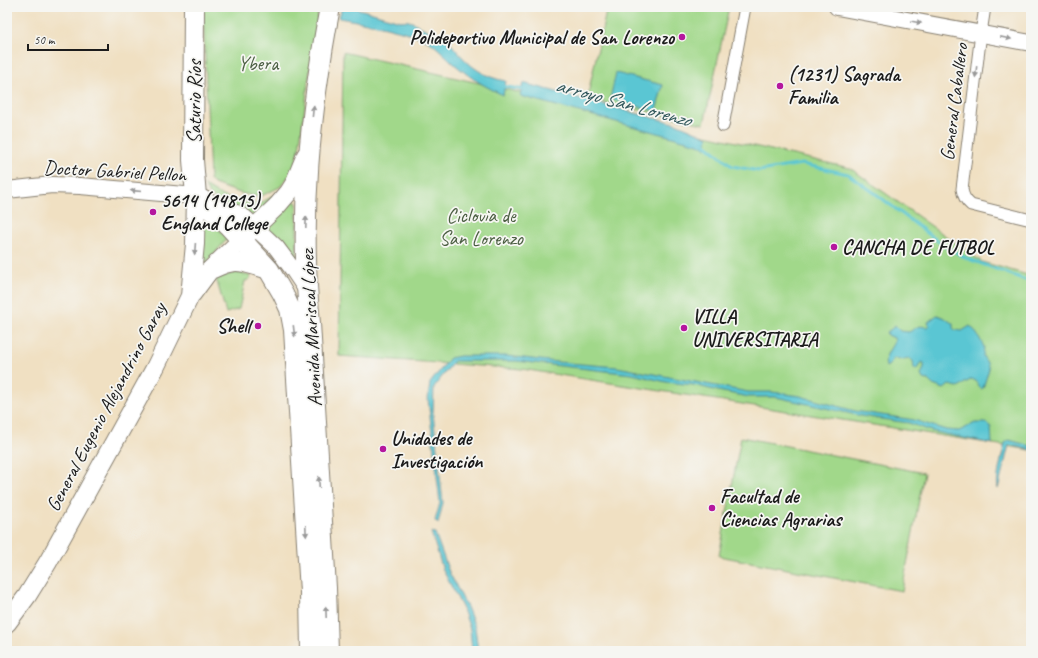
<svg xmlns="http://www.w3.org/2000/svg" width="1038" height="658" font-family="Caveat,sans-serif">
  <style>
    .green { fill: #a1d88a; stroke: #5e7a53 }
    .water { fill: #5ac6d3; stroke: #3b7178 }
    .lines { fill: none; stroke-linecap: round; stroke-linejoin: round }
    .stream { stroke: #5ac6d3; stroke-width: 3 }
    .street-casing { stroke: #867e6f; stroke-width: 13 }
    .secondary-casing { stroke: #867e6f; stroke-width: 18 }
    .primary-casing { stroke: #867e6f; stroke-width: 20 }
    .highway-casing { stroke: #867e6f; stroke-width: 22 }
    .street { stroke: #fff; stroke-width: 11 }
    .secondary { stroke: #fff; stroke-width: 16 }
    .primary { stroke: #fff; stroke-width: 18 }
    .highway { stroke: #fff; stroke-width: 20 }
    .oneway { fill: #999 }
    .poi-dot { fill: #b5179e; stroke: #f6f6f2; stroke-width: 1.5 }
    .labels { text-anchor: middle; dominant-baseline: central; stroke-width: 3.5; stroke-linejoin: round; paint-order: stroke }
    .poi-label { font-size: 20px; font-weight: bold; fill: #1c1c1c; stroke: #f6f6f2; text-anchor: start }
    .park-label { font-size: 20px; fill: #4b5e42; stroke: #f6f6f2 }
    .street-label { font-size: 20px; fill: #1c1c1c; stroke: #f6f6f2 }
    .water-label { font-size: 21px; font-style: italic; fill: #32585c; stroke: #f6f6f2 }
  </style>
  <rect width="100%" height="100%" fill="#f6f6f2"/>
  <filter id="ink" filterUnits="userSpaceOnUse"><feTurbulence type="fractalNoise" baseFrequency=".025" numOctaves="2"/><feDisplacementMap in="SourceGraphic" scale="8" xChannelSelector="R" yChannelSelector="G"/><feConvolveMatrix kernelMatrix="1 2 1 2 8 2 1 2 1" color-interpolation-filters="sRGB"/></filter>
  <filter id="wash" filterUnits="userSpaceOnUse"><feTurbulence type="fractalNoise" baseFrequency=".012" numOctaves="4" result="noise"/><feDisplacementMap in="SourceGraphic" scale="16" xChannelSelector="R" yChannelSelector="G"/><feGaussianBlur stdDeviation="0.9" result="paint"/><feColorMatrix in="noise" values="0 0 0 0 0 0 0 0 0 0 0 0 0 0 0 0 0 1.4 0 .05"/><feComposite in="paint" operator="in"/></filter>
  <g filter="url(#wash)">
    <rect width="100%" height="100%" fill="#f0e0c2"/>
    <!-- green -->
    <path class="green" d="M203 7H319L299 149 294 170 280 187 259 197 240 193 214 184 210 179Z
      M607 7H729L704 124 587 99Z
      M343 52 850 168 982 262 1031 276V450L522 369 339 356Z
      M204 184C212 194 246 206 259 203 266 201 272 196 278 193L254 216C235 209 212 205 204 184Z
      M293 200 297 203V259L295 262 265 227Z
      M205 216 228 238 202 268V220Z
      M234 273H241L251 276 249 280 245 281 239 309 226 313 216 278Z
      M741 437 924 473 902 591 719 556Z"/>
    <!-- water -->
    <path class="water" d="M342 7H352L400 21C411 19 415 24 425 29 431 33 440 33 445 37 449 41 453 47 457 51 470 67 486 78 506 81L503 95C488 88 472 79 459 68 449 60 441 50 431 43 407 29 367 23 339 18Z
      M616 73 663 85 656 111 610 99Z
      M523 83 646 116 678 124 708 137 706 148 698 144 520 96Z
      M937 315 945 318 953 324V328L955 330 962 331 970 326C975 329 981 341 984 347L983 356 987 363 989 369 983 388 981 389 976 381 972 379 958 387 949 385 944 389 933 385 928 380 923 379 921 375 924 368V364L921 362 917 369H914L913 361 909 358 900 360 894 358 889 365 886 367C883 356 891 349 895 340L894 338 888 335 886 333 895 326 900 331 909 332 919 326 927 327 929 325 928 322Z
      M460 356H507L557 362 617 367 748 392H772L800 396 855 411 914 420 946 430 959 431 975 423H986L991 427 992 444 931 431 909 423 861 416 776 397H749L718 391 694 385 666 382 632 374 517 361H454L434 387 433 413 443 503 438 524 435 521 440 503 428 399 430 383 450 358Z
      M1009 440 1031 446V450L1009 445 998 489C995 480 1003 453 1005 443Z
      M431 532 435 533 449 572 467 607 475 627 478 651H472L470 629 463 609 443 570Z"/>
    <g class="lines">
      <!-- stream -->
      <path class="stream" d="M502 86 524 90
        M705 144 732 166 759 171 802 164 848 174 876 194 943 245 966 258 1031 282"/>
    </g>
  </g>
  <g filter="url(#ink)">
    <g class="lines">
      <!-- street casing -->
      <g class="street-casing">
        <path id="street" d="M985 7 981 33 962 189C963 196 965 200 971 205L1031 220
          M723 126 745 7"/>
      </g>
      <!-- secondary casing -->
      <g class="secondary-casing">
        <path id="secondary" d="M837 7 1031 43
          M7 190 52 185 80 186 196 196 204 199 224 211 236 213 245 218 276 247 294 271 306 289"/>
      </g>
      <!-- primary casing -->
      <g class="primary-casing">
        <path id="primary" d="M213 269C239 256 244 264 269 270
          M192 294 209 271 277 206 289 192 294 184 306 155
          M7 623 27 596 48 562 155 368 190 296 195 244 196 196"/>
      </g>
      <!-- highway casing -->
      <g class="highway-casing">
        <path id="highway" d="M194 7 193 160 196 196 228 225 269 270 283 294 290 309 294 330 310 592 311 651
          M328 651 326 588 310 323C299 217 310 112 330 7"/>
      </g>
      <!-- street -->
      <use href="#street" class="street"/>
      <!-- secondary -->
      <use href="#secondary" class="secondary"/>
      <!-- primary -->
      <use href="#primary" class="primary"/>
      <!-- highway -->
      <use href="#highway" class="highway"/>
    </g>
    <!-- one-way arrows -->
    <defs><path id="oneway-solid" d="M-6-.8H1V-3.2L6.5 0L1 3.2V.8H-6Z"/></defs>
    <g class="oneway">
      <use href="#oneway-solid" transform="translate(916 22) rotate(10)"/>
      <use href="#oneway-solid" transform="translate(1006 38) rotate(11)"/>
      <use href="#oneway-solid" transform="translate(976 72) rotate(97)"/>
      <use href="#oneway-solid" transform="translate(313 111) rotate(-84)"/>
      <use href="#oneway-solid" transform="translate(136 191) rotate(-175)"/>
      <use href="#oneway-solid" transform="translate(306 222) rotate(-88)"/>
      <use href="#oneway-solid" transform="translate(195 249) rotate(94)"/>
      <use href="#oneway-solid" transform="translate(294 331) rotate(83)"/>
      <use href="#oneway-solid" transform="translate(319 482) rotate(-93)"/>
      <use href="#oneway-solid" transform="translate(306 531) rotate(87)"/>
      <use href="#oneway-solid" transform="translate(326 612) rotate(-92)"/>
    </g>
  </g>
  <!-- markers -->
  <g class="poi-dot">
    <circle cx="682" cy="37" r="4"/>
    <circle cx="780" cy="86" r="4"/>
    <circle cx="153" cy="212" r="4"/>
    <circle cx="834" cy="247" r="4"/>
    <circle cx="258" cy="326" r="4"/>
    <circle cx="684" cy="328" r="4"/>
    <circle cx="383" cy="449" r="4"/>
    <circle cx="712" cy="508" r="4"/>
  </g>
  <g class="labels">
    <!-- poi labels -->
    <g class="poi-label">
      <text x="674" y="37" text-anchor="end">Polideportivo Municipal de San Lorenzo</text>
      <text x="788" y="74">(1231) Sagrada<tspan x="788" dy="23">Familia</tspan></text>
      <text x="161" y="200">5614 (14815)<tspan x="161" dy="23">England College</tspan></text>
      <text x="842" y="247">CANCHA DE FUTBOL</text>
      <text x="692" y="316">VILLA<tspan x="692" dy="23">UNIVERSITARIA</tspan></text>
      <text x="250" y="326" text-anchor="end">Shell</text>
      <text x="391" y="438">Unidades de<tspan x="391" dy="23">Investigación</tspan></text>
      <text x="720" y="496">Facultad de<tspan x="720" dy="23">Ciencias Agrarias</tspan></text>
    </g>
    <!-- park labels -->
    <g class="park-label">
      <text x="258" y="63">Ybera</text>
      <text x="481" y="215">Ciclovia de<tspan x="481" dy="23">San Lorenzo</tspan></text>
    </g>
    <!-- street labels -->
    <g class="street-label">
      <text transform="translate(194 102) rotate(-90)">Saturio Ríos</text>
      <text transform="translate(954 102) rotate(-83)">General Caballero</text>
      <text transform="translate(115 171) rotate(3)">Doctor Gabriel Pellon</text>
      <text transform="translate(311 328) rotate(-93)">Avenida Mariscal López</text>
      <text transform="translate(106 407) rotate(-62)">General Eugenio Alejandrino Garay</text>
    </g>
    <!-- water labels -->
    <g class="water-label">
      <text transform="translate(623 102) rotate(15)">arroyo San Lorenzo</text>
    </g>
  </g>
  <!-- margin -->
  <rect width="1038" height="658" fill="none" stroke="#f6f6f2" stroke-width="24"/>
  <!-- scale -->
  <path d="M28 44v6h80v-6" fill="none" stroke="#1c1c1c" stroke-width="2"/>
  <text x="34" y="44" font-size="12" fill="#1c1c1c" stroke="#f6f6f2" stroke-width="3" paint-order="stroke">50 m</text>
</svg>
